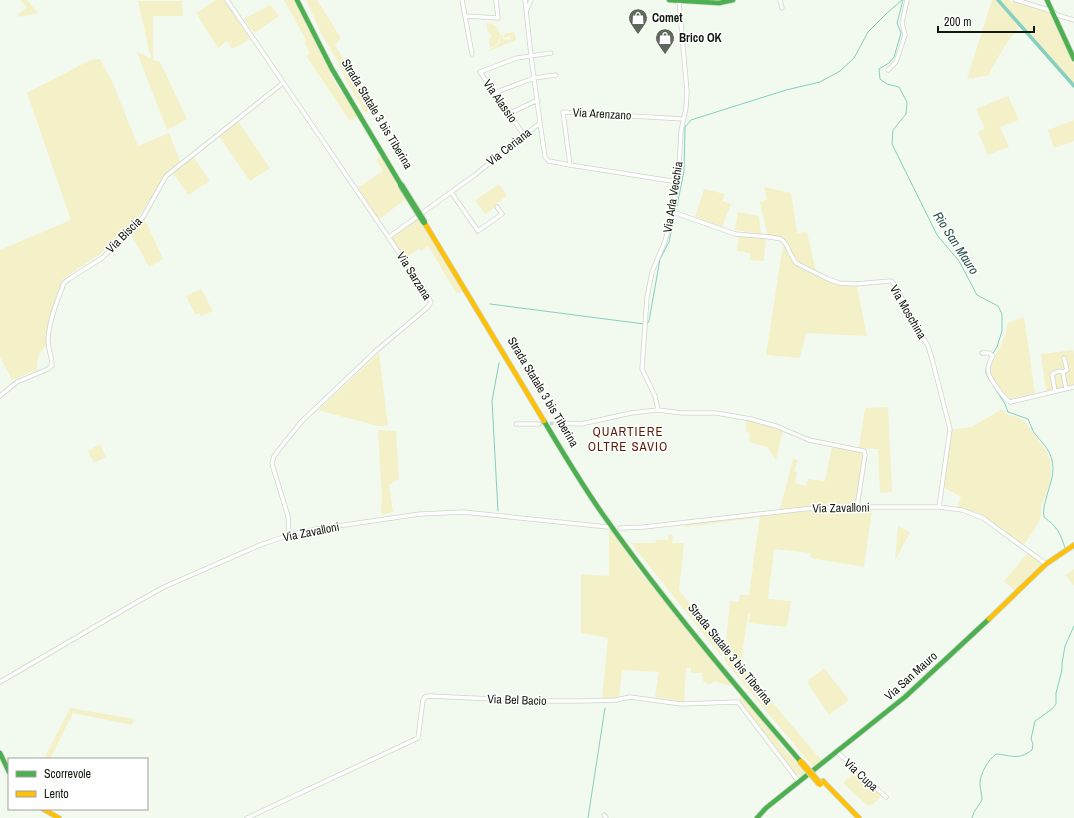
<svg xmlns="http://www.w3.org/2000/svg" width="1074" height="818" font-family="'Archivo Narrow',sans-serif">
  <style>
    .green { fill: #f4f0c8 }
    .lines { fill: none; stroke-linecap: round; stroke-linejoin: round }
    .stream { stroke: #84cfbf; stroke-width: 1 }
    .canal { stroke: #84cfbf; stroke-width: 3.5 }
    .street-tunnel { stroke: #d0d8cd; stroke-width: 3.5; stroke-dasharray: 3.5 2; stroke-linecap: butt }
    .street-casing { stroke: #ced6cb; stroke-width: 5 }
    .fast-casing { stroke: #ced6cb; stroke-width: 6 }
    .slow-casing { stroke: #ced6cb; stroke-width: 6 }
    .street { stroke: #fdfefd; stroke-width: 3.5 }
    .fast { stroke: #4caf50; stroke-width: 4.5 }
    .slow { stroke: #ffc107; stroke-width: 4.5 }
    .fast-bridge-casing { stroke: #ced6cb; stroke-width: 8; stroke-linecap: butt }
    .slow-bridge-casing { stroke: #ced6cb; stroke-width: 8; stroke-linecap: butt }
    .fast-bridge { stroke: #4caf50; stroke-width: 6 }
    .slow-bridge { stroke: #ffc107; stroke-width: 6 }
    .labels { text-anchor: middle; dominant-baseline: central; stroke-width: 3; stroke-linejoin: round; paint-order: stroke }
    .poi-label { font-size: 12px; font-weight: bold; fill: #11190e; stroke: #fff; text-anchor: start }
    .street-label { font-size: 12px; fill: #11190e; stroke: #fff }
    .water-label { font-size: 13px; font-style: italic; fill: #25534a; stroke: #fff }
    .neighbourhood-label { font-size: 13px; letter-spacing: 1px; fill: #5c1a09; stroke: #fff }
  </style>
  <rect width="100%" height="100%" fill="#f2faef"/>
  <!-- green -->
  <path class="green" d="M20 0H27L38 13 20 17 18 14 27 8Z
    M216 0H224L250 39 232 49 227 41 218 48 196 13Z
    M284 0H294L329 68 331 76 358 117 350 121 306 56 310 53 305 44 306 40Z
    M306 0H317L341 38 335 45 375 107 365 113 347 82 338 61 332 52 323 37Z
    M992 0H1009L1049 12 1052 15 1066 44 1074 64V85L1020 26C1007 42 997 57 989 75L967 79Z
    M138 1H182L183 16H153V60L160 62 187 119 167 130 137 52 151 58Z
    M270 5 279 16 254 33 244 19Z
    M486 23C494 23 498 27 500 34 500 41 497 46 490 48L489 39 492 36 491 34 488 32Z
    M514 32 516 40 489 51V50L499 44 501 35H503V39L509 40 511 39 510 36 504 38V34Z
    M100 59 112 81 138 146 169 133 180 161 166 173 137 220 100 254 63 279 50 316 46 337 47 345C38 352 37 360 37 370L12 380 0 357V250L71 220 27 93 90 60Z
    M1008 96 1019 120 1000 127 1009 147 988 155 978 132 985 128 976 109Z
    M1074 120V141L1054 148 1048 130Z
    M238 121 270 168 250 181 219 136Z
    M193 156 210 181 188 195 173 173Z
    M381 156 407 198 378 220 357 188 383 171 376 160Z
    M499 184 507 196 495 205 496 207 485 214 475 200Z
    M764 187 791 193 797 233 807 232 816 272C830 279 841 282 856 282L867 336 806 333 800 358 766 355 783 245C780 238 774 238 768 237L760 202 767 199Z
    M704 189 725 194 722 201 731 204 722 227 695 217Z
    M738 212 759 216 761 234 735 230Z
    M144 218 163 259 149 267 131 234Z
    M418 218 462 291 457 294 428 246 421 251 419 249 405 258 391 238Z
    M739 236 766 239 764 261 750 260V253L737 251Z
    M201 289 213 311 201 316 199 313 195 314 186 296Z
    M1024 317 1035 393 1011 399 1007 398 992 378 990 367 1005 336 1008 323Z
    M1073 350 1074 356V385L1046 391 1041 354Z
    M379 353 388 426H378L318 410Z
    M888 407 892 492 880 493 878 449 859 448 865 408Z
    M1002 409 1006 414 1017 417 1025 422 1045 449 1050 459 1051 469 1049 487 1041 506V517L1035 529 1024 545 987 518 978 513 957 507 961 497 943 487 951 430 972 427Z
    M746 419 783 430 776 460 767 447 749 442 750 433 746 432Z
    M378 430 396 431 399 479 389 485 393 512 381 515 382 496Z
    M100 444 106 457 94 463 88 451Z
    M832 446 864 452 856 506 780 509 793 459 798 460 794 471 797 472 795 483 806 486 808 479 825 481Z
    M872 510 864 567 810 558 811 553 774 549 768 599 791 601 787 627 749 623 750 614 748 613 739 678 724 660 730 601 739 602 740 595H749L760 515 815 511Z
    M756 515 755 518 685 527V523Z
    M898 526 910 532 895 561Z
    M611 530 630 556 632 562 644 577 652 584 732 684 731 686 714 681 710 685 703 681 702 673H691V668H686L684 702 655 697 659 672 622 670 619 698 602 699 608 638 581 633V574L609 576V531Z
    M669 534 673 535 672 543H684L679 590 717 639 722 646 721 656 631 543H655L656 540H668Z
    M1028 553 1044 564 1015 591 1004 581Z
    M1074 569V586L1066 575Z
    M743 668 822 761 814 768 741 681Z
    M824 668 849 700 829 715 807 682Z
    M740 694 777 737 780 745 807 772 802 776 796 774 740 701Z
    M70 708 134 719 132 725 73 713 50 759H44Z
    M855 771 882 795 872 805 871 804 868 806 844 784V782Z"/>
  <g class="lines">
    <!-- stream -->
    <path class="stream" d="M903 0 897 23 901 33 894 57 889 63 879 69 880 79 887 84 899 87 907 102 906 114 893 130 892 144 937 235 959 261 977 295 998 306 1002 314V331L997 347 993 353
      M676 211 684 171 685 127 691 120 786 90 820 82 840 71 854 58 868 32 886 14 902 0
      M490 304 644 324
      M647 324 649 321 660 259 669 242 675 214
      M987 364 991 356
      M986 369V373L990 381
      M994 387 1005 404 1008 412 1028 419C1030 423 1031 427 1033 431 1042 444 1053 450 1053 469 1053 483 1041 506 1044 517 1057 527 1060 532 1065 548
      M498 511 492 401 499 363
      M588 818 605 708
      M972 818 974 812 982 800C982 794 980 789 980 783 980 774 988 760 996 754 1012 755 1017 761 1032 750L1033 744 1031 739 1035 721 1052 709 1056 704V693L1062 670V663L1065 646 1074 626"/>
    <!-- canal -->
    <path class="canal" d="M998 0 1074 86"/>
    <!-- street-tunnel -->
    <path class="street-tunnel" d="M539 424 559 423"/>
    <!-- street casing -->
    <g class="street-casing">
      <path id="street" d="M227 0 423 288 431 302 428 307 377 350 301 422 274 456 272 464 288 516 289 535
        M462 0 472 54
        M780 0 782 8
        M1016 0 1052 11 1057 15 1074 20
        M527 9 531 0
        M465 16 498 18 496 0
        M888 70 896 62 905 35 902 23 907 0
        M494 93 534 78 556 75
        M508 114 538 100
        M540 123 545 157 549 161 570 165
        M524 135 480 72 517 58 551 53
        M678 182 570 165 563 112 684 119
        M451 192 478 231 502 214 497 207
        M673 212 735 234 770 237 781 239 786 244 790 253 796 263 828 279 839 283 855 284 891 281 896 286 911 317 928 346 932 359 950 429 939 507
        M389 237 476 174 540 123 531 56 525 0
        M982 353H989L993 356C990 361 986 368 989 374 991 380 1004 399 1010 402L1074 387
        M1064 358 1067 370 1063 372 1066 389
        M1055 391 1052 374 1059 371 1063 372
        M0 396 17 382 48 369 52 365C52 357 48 349 48 340 49 321 57 301 64 283L69 279 102 258 131 231 143 217 166 176 283 83
        M658 410 655 396 642 369 647 297 652 272 665 241 673 212 679 167 681 131 686 108 687 92 679 1
        M559 423 581 424 631 413 658 410 682 413H716L751 419 776 426 809 440 864 451 865 455 857 507
        M516 424H539
        M620 528 644 527 804 509 838 507H939L962 510 983 518 1046 564
        M0 682 137 602 164 587 260 545 289 535 317 529 420 514 463 512 608 527
        M837 752 886 797
        M604 815 606 818
        M247 818 418 738 423 700 425 697 429 696 537 701H582L616 700 630 697 681 704 738 702 799 782"/>
    </g>
    <!-- fast casing -->
    <g class="fast-casing">
      <path id="fast" d="M297 0 332 69 401 185
        M669 0 719 3 733 0
        M1047 0 1074 59
        M544 421C563 453 582 485 604 516 664 601 733 683 801 762
        M0 753 9 772
        M757 818 766 808 905 697 989 619"/>
    </g>
    <!-- slow casing -->
    <g class="slow-casing">
      <path id="slow" d="M424 222 544 421
        M989 619 1046 564 1074 545
        M823 781 859 818
        M43 809 59 818"/>
    </g>
    <!-- street -->
    <use href="#street" class="street"/>
    <!-- fast -->
    <use href="#fast" class="fast"/>
    <!-- slow -->
    <use href="#slow" class="slow"/>
    <!-- fast-bridge casing -->
    <g class="fast-bridge-casing">
      <path id="fast-bridge" d="M401 185 424 222"/>
    </g>
    <!-- slow-bridge casing -->
    <g class="slow-bridge-casing">
      <path id="slow-bridge" d="M801 762 820 784"/>
    </g>
    <!-- fast-bridge -->
    <use href="#fast-bridge" class="fast-bridge"/>
    <!-- slow-bridge -->
    <use href="#slow-bridge" class="slow-bridge"/>
  </g>
  <!-- icons -->
  <defs>
    <g id="shop-pin" transform="scale(1)"><path d="M0 17L-7.5 6A9.5 9.5 0 1 1 7.5 6Z" fill="#60685d" stroke="#fff"/><path d="M-5-2.5h2.3a2.7 3.5 0 0 1 5.4 0H5L5.5 6h-11ZM-1.5-2.5h3a1.5 2.3 0 0 0-3 0Z" fill="#fff"/></g>
  </defs>
  <g fill-rule="evenodd">
    <use href="#shop-pin" x="638" y="18"/>
    <use href="#shop-pin" x="665" y="38"/>
  </g>
  <g class="labels">
    <!-- poi labels -->
    <g class="poi-label">
      <text x="652" y="18">Comet</text>
      <text x="679" y="38">Brico OK</text>
    </g>
    <!-- street labels -->
    <g class="street-label">
      <text transform="translate(500 101) rotate(55)">Via Alassio</text>
      <text transform="translate(377 114) rotate(59)">Strada Statale 3 bis Tiberina</text>
      <text transform="translate(602 114) rotate(3)">Via Arenzano</text>
      <text transform="translate(509 147) rotate(-38)">Via Ceriana</text>
      <text transform="translate(673 197) rotate(-81)">Via Arla Vecchia</text>
      <text transform="translate(124 235) rotate(-45)">Via Biscia</text>
      <text transform="translate(414 276) rotate(58)">Via Sarzana</text>
      <text transform="translate(908 312) rotate(60)">Via Moschina</text>
      <text transform="translate(543 392) rotate(59)">Strada Statale 3 bis Tiberina</text>
      <text transform="translate(841 508) rotate(-1)">Via Zavalloni</text>
      <text transform="translate(311 532) rotate(-11)">Via Zavalloni</text>
      <text transform="translate(730 654) rotate(51)">Strada Statale 3 bis Tiberina</text>
      <text transform="translate(911 676) rotate(-42)">Via San Mauro</text>
      <text transform="translate(517 700) rotate(2)">Via Bel Bacio</text>
      <text transform="translate(861 775) rotate(43)">Via Cupa</text>
    </g>
    <!-- water labels -->
    <g class="water-label">
      <text transform="translate(956 243) rotate(57)">Rio San Mauro</text>
    </g>
    <!-- neighbourhood labels -->
    <g class="neighbourhood-label">
      <text x="628" y="431">QUARTIERE<tspan x="628" dy="15">OLTRE SAVIO</tspan></text>
    </g>
  </g>
  <!-- legend -->
  <rect x="8" y="758" width="140" height="52" fill="#ffffff" stroke="#a0a39f"/>
  <rect x="16" y="771" width="20" height="6" fill="#4caf50" stroke="#a0a39f"/>
  <text x="44" y="778" font-size="12" fill="#11190e">Scorrevole</text>
  <rect x="16" y="791" width="20" height="6" fill="#ffc107" stroke="#a0a39f"/>
  <text x="44" y="798" font-size="12" fill="#11190e">Lento</text>
  <!-- scale -->
  <path d="M938 26v6h96v-6" fill="none" stroke="#11190e" stroke-width="2"/>
  <text x="944" y="26" font-size="12" fill="#11190e" stroke="#ffffff" stroke-width="3" paint-order="stroke">200 m</text>
</svg>
